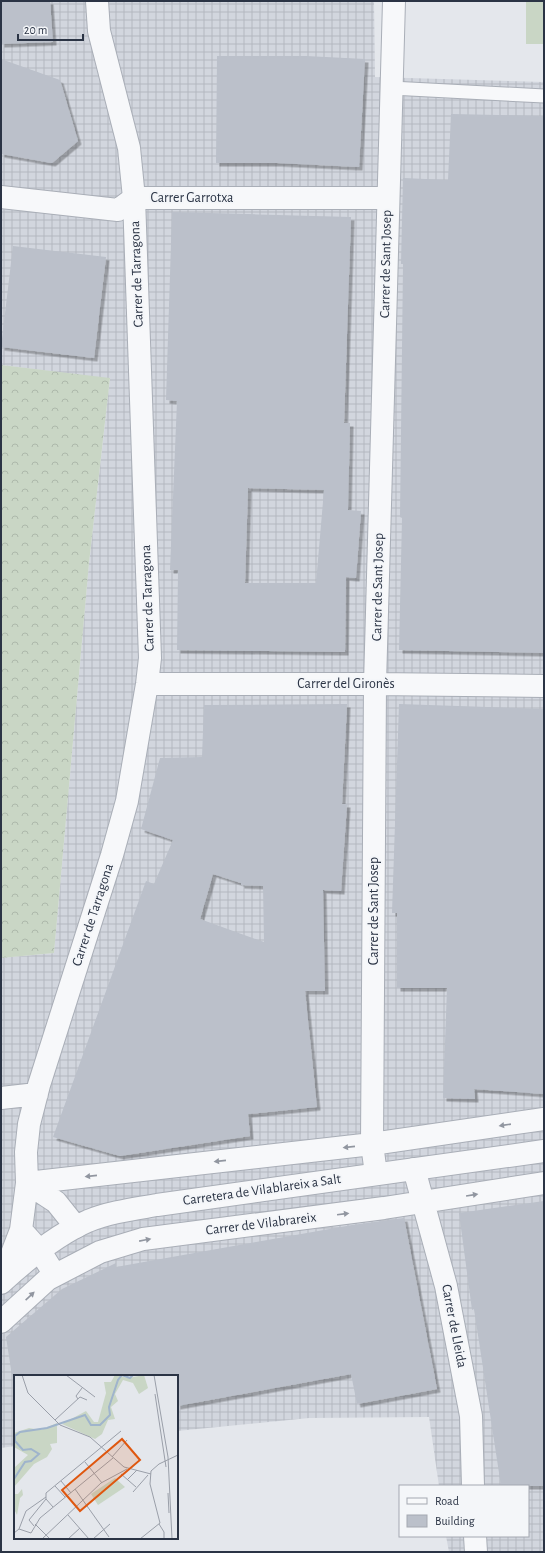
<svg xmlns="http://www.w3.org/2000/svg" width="545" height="1553" font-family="'Alegreya Sans',sans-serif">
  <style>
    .industrial { fill: url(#industrial-grid) }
    .green { fill: #c9d6c5 }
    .forest { fill: url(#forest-crowns) }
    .building { fill: #bbc0ca; fill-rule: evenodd; filter: url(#shadow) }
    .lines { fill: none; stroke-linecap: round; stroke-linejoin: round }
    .service-casing { stroke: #a9aeb7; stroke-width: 15 }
    .minor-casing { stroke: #a9aeb7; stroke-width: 24 }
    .tertiary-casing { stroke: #a9aeb7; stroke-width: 24 }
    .service { stroke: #f7f8fa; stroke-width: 13 }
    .minor { stroke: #f7f8fa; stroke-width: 22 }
    .tertiary { stroke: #f7f8fa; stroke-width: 22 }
    .oneway { fill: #9196a0 }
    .labels { text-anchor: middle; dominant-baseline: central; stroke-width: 4; stroke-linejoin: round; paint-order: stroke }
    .street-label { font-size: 14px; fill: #2b3445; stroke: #f4f6f9 }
    .inset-river { fill: none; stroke: #9fb4cc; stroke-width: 2 }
    .inset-road { fill: none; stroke: #9a9fa9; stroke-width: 1 }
    .view { fill: #df570f; fill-opacity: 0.15; stroke: #df570f; stroke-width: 2 }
    .inset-edge { fill: none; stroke: #2b3445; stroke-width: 2 }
  </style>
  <defs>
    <pattern id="industrial-grid" width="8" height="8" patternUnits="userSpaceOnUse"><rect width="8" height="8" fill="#d2d6de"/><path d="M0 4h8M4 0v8" fill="none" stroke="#b4b8c0"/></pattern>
    <pattern id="forest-crowns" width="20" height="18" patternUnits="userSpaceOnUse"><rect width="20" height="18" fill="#c9d6c5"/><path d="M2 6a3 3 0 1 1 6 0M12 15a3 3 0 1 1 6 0" fill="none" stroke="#adb8ab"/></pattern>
    <filter id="shadow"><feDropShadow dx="3.5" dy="3.5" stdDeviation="0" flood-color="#0004"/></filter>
  </defs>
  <rect width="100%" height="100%" fill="#e4e7ec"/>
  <!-- industrial -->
  <path class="industrial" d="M1 1H374L375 77 544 82V1552H449L446 1536H528V1486H439L429 1417 309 1418 177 1431V1376H15V1446L1 1448V958L54 953 89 563 110 379 1 365Z"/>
  <!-- green -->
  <path class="green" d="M526 1H544V44H526Z"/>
  <!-- forest -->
  <path class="forest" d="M1 365 110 378 89 563 54 953 1 958Z"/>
  <!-- building -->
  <path class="building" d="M1 1H50L53 42 1 44Z
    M217 56H306L365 59 359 167 277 163H216Z
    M1 59 60 80 78 141 52 163 1 154Z
    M451 114 544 116V653L399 650 402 518 400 517 403 264H401L403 178 448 180Z
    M172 212 351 217 344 423H350L348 510 361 511 356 578 346 577 345 652 177 650 178 570H170L177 401 166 400ZM248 488 324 490 316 583H245Z
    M13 246 106 257 94 358 1 347Z
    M347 704 342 804H347L341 891 323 890 325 991H305L317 1107 248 1114 250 1136 120 1156 53 1137 146 881 154 884 173 840 141 829 160 758 202 757 204 705ZM213 874 241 883V885L263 886 264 942 200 919Z
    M399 704 544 709V1094L474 1089 475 1099 443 1098 447 988H397V913H392Z
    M544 1201V1486H501L474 1309 472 1310 459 1213Z
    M404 1218 437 1389 357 1404 351 1374 177 1406V1376H12L6 1337 62 1289 116 1263V1267L352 1225Z"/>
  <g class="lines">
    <!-- service casing -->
    <g class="service-casing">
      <path id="service" d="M391 88 544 96"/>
    </g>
    <!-- minor casing -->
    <g class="minor-casing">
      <path id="minor" d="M1 197 118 210 134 198H387
        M147 684H375L544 686
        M1 1098 37 1094
        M414 1169 446 1286 471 1416 473 1486
        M376 1174 372 1144 375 684 394 1
        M27 1183 372 1144 544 1119
        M27 1183 56 1202 76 1227
        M55 1275 40 1251 21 1230 27 1183 26 1152 29 1124 39 1085 112 855 127 801 147 684 150 658 134 198 129 148 99 31 97 1
        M1 1282 21 1230
        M1 1322 48 1279 100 1252 143 1239 384 1208 544 1183
        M475 1536 476 1552"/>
    </g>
    <!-- tertiary casing -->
    <g class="tertiary-casing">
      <path id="tertiary" d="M1 1283C27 1259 56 1235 88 1221 110 1212 134 1209 157 1205L544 1151"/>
    </g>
    <!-- service -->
    <use href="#service" class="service"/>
    <!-- minor -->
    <use href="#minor" class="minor"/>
    <!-- tertiary -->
    <use href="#tertiary" class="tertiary"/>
  </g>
  <!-- one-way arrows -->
  <defs><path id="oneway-solid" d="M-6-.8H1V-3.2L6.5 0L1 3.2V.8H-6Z"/></defs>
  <g class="oneway">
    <use href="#oneway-solid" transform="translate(505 1125) rotate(172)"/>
    <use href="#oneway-solid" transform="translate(349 1147) rotate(174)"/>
    <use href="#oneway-solid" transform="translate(220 1161) rotate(174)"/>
    <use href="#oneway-solid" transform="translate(91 1176) rotate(174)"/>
    <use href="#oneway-solid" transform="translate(472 1195) rotate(-9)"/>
    <use href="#oneway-solid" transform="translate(343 1214) rotate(-7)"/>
    <use href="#oneway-solid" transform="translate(145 1240) rotate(-11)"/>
    <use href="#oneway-solid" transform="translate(30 1296) rotate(-43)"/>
  </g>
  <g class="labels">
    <!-- street labels -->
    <g class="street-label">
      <text x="192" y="198">Carrer Garrotxa</text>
      <text transform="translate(386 264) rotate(-89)">Carrer de Sant Josep</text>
      <text transform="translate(137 274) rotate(-92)">Carrer de Tarragona</text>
      <text transform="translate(378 587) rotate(-89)">Carrer de Sant Josep</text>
      <text transform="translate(148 598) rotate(-92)">Carrer de Tarragona</text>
      <text x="346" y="684">Carrer del Gironès</text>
      <text transform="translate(374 911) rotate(-90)">Carrer de Sant Josep</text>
      <text transform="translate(93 915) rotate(-72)">Carrer de Tarragona</text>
      <text transform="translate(262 1190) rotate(-8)">Carretera de Vilablareix a Salt</text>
      <text transform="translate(261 1224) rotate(-7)">Carrer de Vilabrareix</text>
      <text transform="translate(454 1326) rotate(79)">Carrer de Lleida</text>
    </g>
  </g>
  <!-- overview -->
  <g transform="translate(14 1375)">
    <rect width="164" height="164" fill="#e4e7ec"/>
    <path d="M101 0 114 3 130 0 134 13 125 19 119 8 109 5 101 19 104 26 97 32 101 44 94 45 88 59 81 64 48 49 72 36 80 47H84L92 18 90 7H97ZM43 48V68L36 69 38 74 33 82 20 89 0 112V93L14 80 0 72V58L15 53 27 55ZM101 103 111 112 84 130 77 119ZM8 114 9 120 6 123 3 140 0 134V119H4Z" fill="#c9d6c5"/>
    <path class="inset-river" d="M0 104 11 87 17 86 25 79 17 74 9 75 1 66V61L6 57 33 53 71 40 77 50H86L96 40 95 32 104 5 108 0 116 3 119 0"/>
    <path class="inset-road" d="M8 0 14 18 46 50 76 62 110 92 137 99M52 0 81 22M140 0 154 82 158 164M141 19 152 92M64 24 62 21 68 13M41 45 66 22 73 25M98 82 113 65M71 87 88 108M107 99 122 112M113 105 123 95M47 106 57 118M41 111 51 122M61 114 95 162M119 117 134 100M154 118 155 138M39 132 32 124V118L107 56M54 140 75 164M21 149 36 164M145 149 150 157V164M20 151 15 145 32 124M5 154 12 136 32 122M0 158 5 154 17 158 26 143 99 83M28 164 87 108 113 94M54 164 66 153M79 164 96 149M126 164 146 148 136 109 137 96 145 89 164 80"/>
    <path class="view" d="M108 64 126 85 66 136 48 115Z"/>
    <rect width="164" height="164" class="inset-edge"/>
  </g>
  <!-- border -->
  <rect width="545" height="1553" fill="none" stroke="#2b3445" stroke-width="4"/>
  <!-- legend -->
  <rect x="399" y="1485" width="130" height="52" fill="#f4f6f9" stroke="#a4a8b1"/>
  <rect x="407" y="1498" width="20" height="6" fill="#f7f8fa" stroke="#a4a8b1"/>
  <text x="435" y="1505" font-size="12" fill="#2b3445">Road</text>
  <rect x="407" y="1515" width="20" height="12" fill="#bbc0ca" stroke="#a4a8b1"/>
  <text x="435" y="1525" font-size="12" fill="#2b3445">Building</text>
  <!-- scale -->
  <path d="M18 34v6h65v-6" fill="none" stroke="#2b3445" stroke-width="2"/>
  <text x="24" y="34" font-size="12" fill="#2b3445" stroke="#f4f6f9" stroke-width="3" paint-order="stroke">20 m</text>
</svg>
